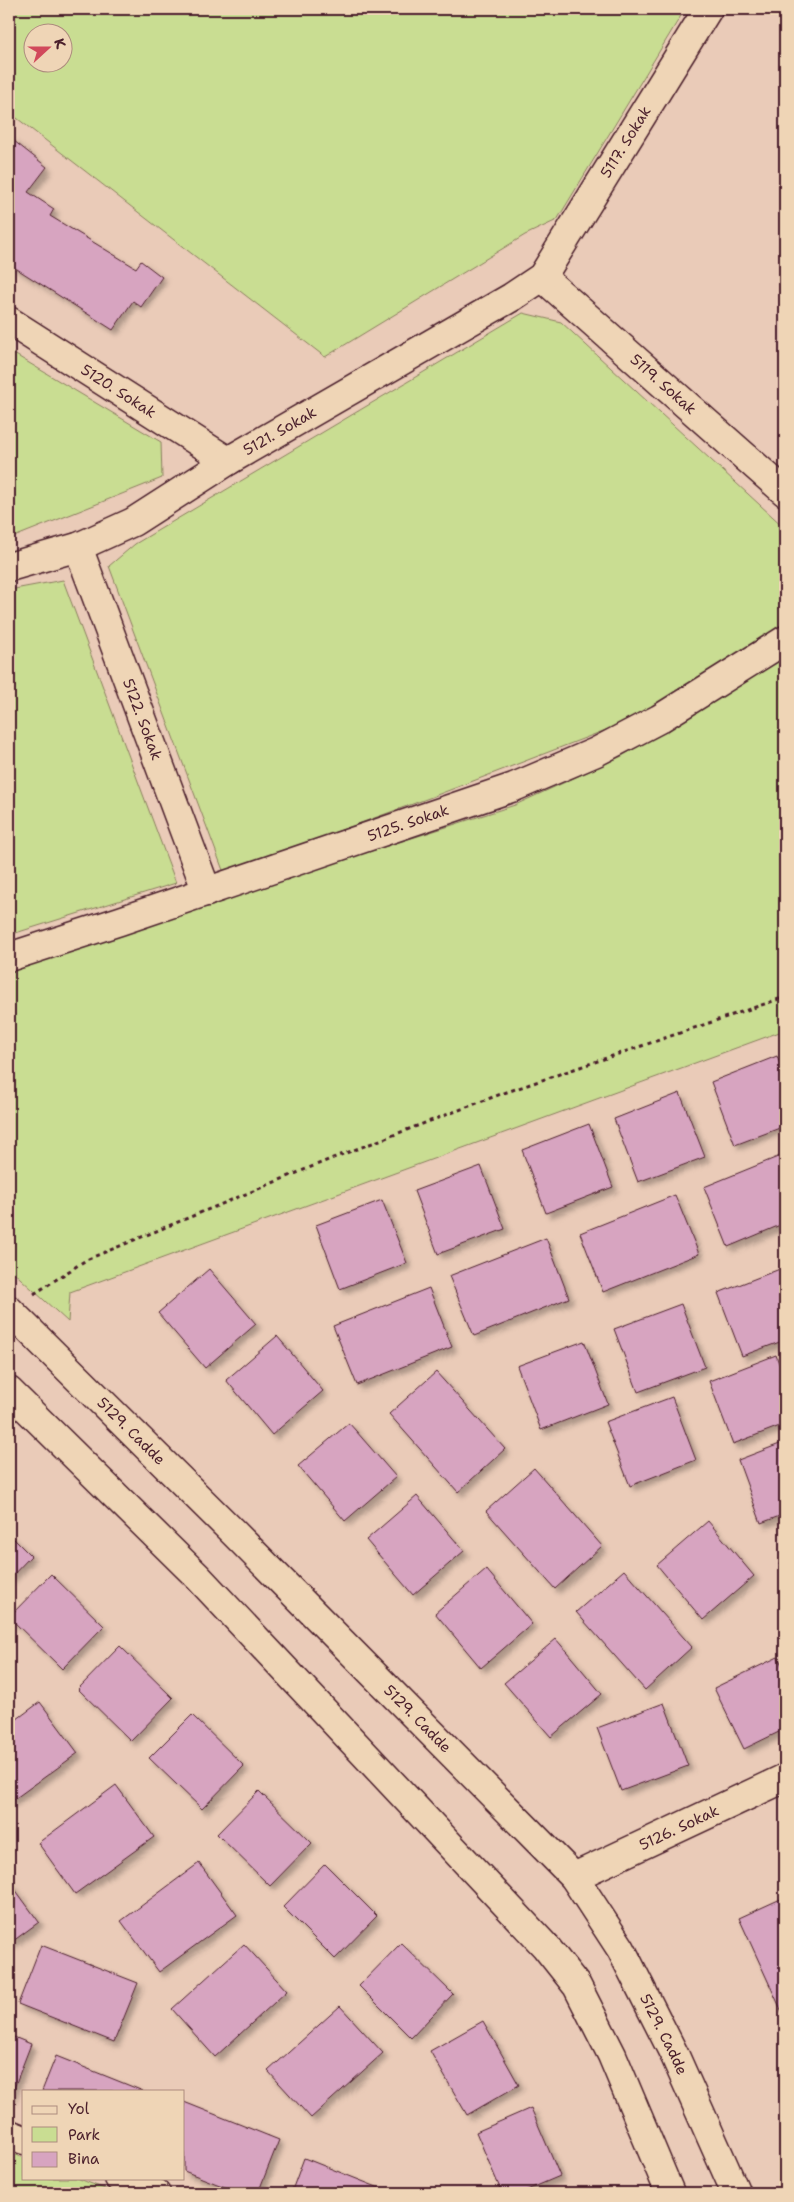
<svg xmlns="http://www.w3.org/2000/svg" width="794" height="2202" font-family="'Shantell Sans',sans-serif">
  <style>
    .green { fill: #c9dd92; stroke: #8a7e5e; fill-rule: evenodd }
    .building { fill: #d7a4c0; stroke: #4a1f2b; filter: url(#shadow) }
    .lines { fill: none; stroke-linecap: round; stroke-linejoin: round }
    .minor-casing { stroke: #4a1f2b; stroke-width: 31 }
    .path { stroke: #4a1f2b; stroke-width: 3; stroke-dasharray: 4 4; stroke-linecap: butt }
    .minor { stroke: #efd5b6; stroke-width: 28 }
    .labels { text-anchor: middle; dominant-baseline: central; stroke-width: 5; stroke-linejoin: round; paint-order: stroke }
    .street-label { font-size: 15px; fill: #4a1f2b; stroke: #efd5b6 }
  </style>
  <defs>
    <filter id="shadow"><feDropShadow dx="4.5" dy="4.5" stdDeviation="2.5" flood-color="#0004"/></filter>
  </defs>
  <rect width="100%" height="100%" fill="#eacbb8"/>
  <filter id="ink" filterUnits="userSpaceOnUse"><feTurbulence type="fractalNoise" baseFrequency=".02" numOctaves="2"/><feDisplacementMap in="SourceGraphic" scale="10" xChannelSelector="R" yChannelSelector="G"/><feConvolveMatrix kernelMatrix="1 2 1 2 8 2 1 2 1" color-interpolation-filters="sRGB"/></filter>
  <g filter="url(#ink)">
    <!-- green -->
    <path class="green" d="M9 9H685L557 220 525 235 325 357 9 112ZM62 32V62H32V32Z
      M523 313 561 322 785 528V624L637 718 429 798 224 873 109 566 135 544Z
      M9 351 161 442 162 478 9 539Z
      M63 580 176 883 9 935V590Z
      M785 657V1030L70 1292 68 1322 9 1268V967L515 805 622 756Z
      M9 2152 24 2158V2178H77L115 2193H9Z"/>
    <!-- building -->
    <path class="building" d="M9 137 47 167 28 192 54 209 50 216 136 268 141 261 162 277 141 307 133 301 113 330 9 264Z
      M777 1056 785 1077V1126L735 1145 711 1082Z
      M680 1093 705 1157 638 1182 614 1119Z
      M589 1124 613 1187 546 1213 522 1150Z
      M785 1154V1223L728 1247 704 1187Z
      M481 1166 505 1229 438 1254 414 1191Z
      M675 1195 699 1254 603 1292 580 1233Z
      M382 1200 407 1263 340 1289 316 1225Z
      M546 1238 569 1298 474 1336 449 1276Z
      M785 1267V1340L742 1356 718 1293Z
      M209 1269 256 1324 205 1368 158 1313Z
      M429 1288 452 1347 357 1385 333 1326Z
      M681 1304 705 1367 638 1392 614 1329Z
      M277 1336 323 1391 272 1435 226 1380Z
      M584 1341 608 1404 541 1430 517 1366Z
      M776 1355 785 1380V1424L733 1444 709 1381Z
      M436 1372 505 1449 458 1492 389 1414Z
      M672 1397 696 1460 630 1486 605 1422Z
      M349 1423 396 1477 345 1521 298 1466Z
      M785 1442V1514L761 1523 738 1460Z
      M534 1468 602 1546 555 1589 486 1511Z
      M417 1496 464 1551 413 1595 366 1540Z
      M708 1521 754 1576 703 1620 657 1565Z
      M9 1534 31 1556 9 1579Z
      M785 1561V1577L779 1564Z
      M486 1569 532 1624 481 1668 435 1613Z
      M624 1570 692 1647 645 1690 576 1612Z
      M51 1574 104 1626 62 1669 9 1617Z
      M556 1639 602 1694 551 1737 504 1683Z
      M120 1646 173 1698 131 1741 78 1689Z
      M778 1657 785 1671V1729L744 1749 714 1688Z
      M40 1702 78 1753 9 1803V1725Z
      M664 1703 688 1766 621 1791 597 1728Z
      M192 1715 244 1766 202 1809 149 1758Z
      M116 1785 154 1837 75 1894 38 1843Z
      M259 1791 312 1843 270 1886 217 1834Z
      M199 1863 237 1915 159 1972 121 1921Z
      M325 1864 377 1916 335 1959 283 1907Z
      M9 1881 39 1922 9 1944Z
      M785 1897V2013L783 2014 739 1918Z
      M401 1943 453 1994 411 2038 359 1986Z
      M244 1944 287 1991 215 2057 172 2009Z
      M41 1945 138 1983 114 2042 18 2004Z
      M340 2006 383 2053 311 2118 268 2071Z
      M483 2021 519 2085 467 2115 430 2051Z
      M9 2035 31 2044 9 2101Z
      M56 2056 143 2091H42Z
      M184 2102 279 2140 258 2193H240L184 2171Z
      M531 2108 560 2176 520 2193H502L476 2132Z
      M304 2158 392 2193H291Z"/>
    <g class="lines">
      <!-- minor casing -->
      <g class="minor-casing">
        <g id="minor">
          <path id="s1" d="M542 277 785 492"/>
          <path id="s2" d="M9 321 228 461"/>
          <path id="s3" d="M78 547 207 892"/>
          <path id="s4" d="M9 567 78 547 133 522 228 461 512 297 542 277 708 9"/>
          <path id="s5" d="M9 957 120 921 514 787 596 752 659 719 785 640"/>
          <path id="s6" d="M9 1310 235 1534 574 1877 621 1949 675 2056 736 2193"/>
          <path d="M9 1391 198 1577 546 1947 577 1986 612 2055 670 2193"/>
          <path id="s7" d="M574 1877 785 1778"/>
          <path d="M9 2134 24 2140"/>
          <path d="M119 2178 156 2193"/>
        </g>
      </g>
      <!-- path -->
      <path class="path" d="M34 1294 86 1260 333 1158 501 1094 785 997"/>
      <!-- minor -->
      <use href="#minor" class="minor"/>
    </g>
  </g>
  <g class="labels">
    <!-- street labels -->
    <g class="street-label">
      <text stroke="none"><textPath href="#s4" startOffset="768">5117. Sokak</textPath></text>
      <text stroke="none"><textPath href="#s1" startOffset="162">5119. Sokak</textPath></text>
      <text stroke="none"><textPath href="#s2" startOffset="130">5120. Sokak</textPath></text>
      <text stroke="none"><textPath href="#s4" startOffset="305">5121. Sokak</textPath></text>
      <text stroke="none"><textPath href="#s3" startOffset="184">5122. Sokak</textPath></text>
      <text stroke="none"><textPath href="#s5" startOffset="421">5125. Sokak</textPath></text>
      <text stroke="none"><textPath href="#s6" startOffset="172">5129. Cadde</textPath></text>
      <text stroke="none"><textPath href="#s6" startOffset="578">5129. Cadde</textPath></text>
      <text stroke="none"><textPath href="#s7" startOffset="116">5126. Sokak</textPath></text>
      <text stroke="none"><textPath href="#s6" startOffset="982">5129. Cadde</textPath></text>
    </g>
  </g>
  <!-- margin -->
  <rect width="794" height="2202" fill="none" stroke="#efd5b6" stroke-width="30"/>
  <rect x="15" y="15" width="764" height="2172" fill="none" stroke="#4a1f2b" stroke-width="2" filter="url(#ink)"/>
  <!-- legend -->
  <rect x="22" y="2090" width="162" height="90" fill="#efd5b6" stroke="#ad8c7e"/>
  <rect x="32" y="2106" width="25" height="8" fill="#efd5b6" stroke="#ad8c7e"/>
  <text x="68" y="2114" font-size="15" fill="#4a1f2b">Yol</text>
  <rect x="32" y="2127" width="25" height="15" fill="#c9dd92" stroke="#ad8c7e"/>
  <text x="68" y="2140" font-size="15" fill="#4a1f2b">Park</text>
  <rect x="32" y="2152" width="25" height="15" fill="#d7a4c0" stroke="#ad8c7e"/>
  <text x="68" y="2164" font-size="15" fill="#4a1f2b">Bina</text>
  <!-- north arrow -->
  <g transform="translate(48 48) rotate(69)"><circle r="24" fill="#efd5b6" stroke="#ad8c7e"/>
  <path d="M0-4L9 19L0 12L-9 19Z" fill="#d1495b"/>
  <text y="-8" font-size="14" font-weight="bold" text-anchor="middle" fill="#4a1f2b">K</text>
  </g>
</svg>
